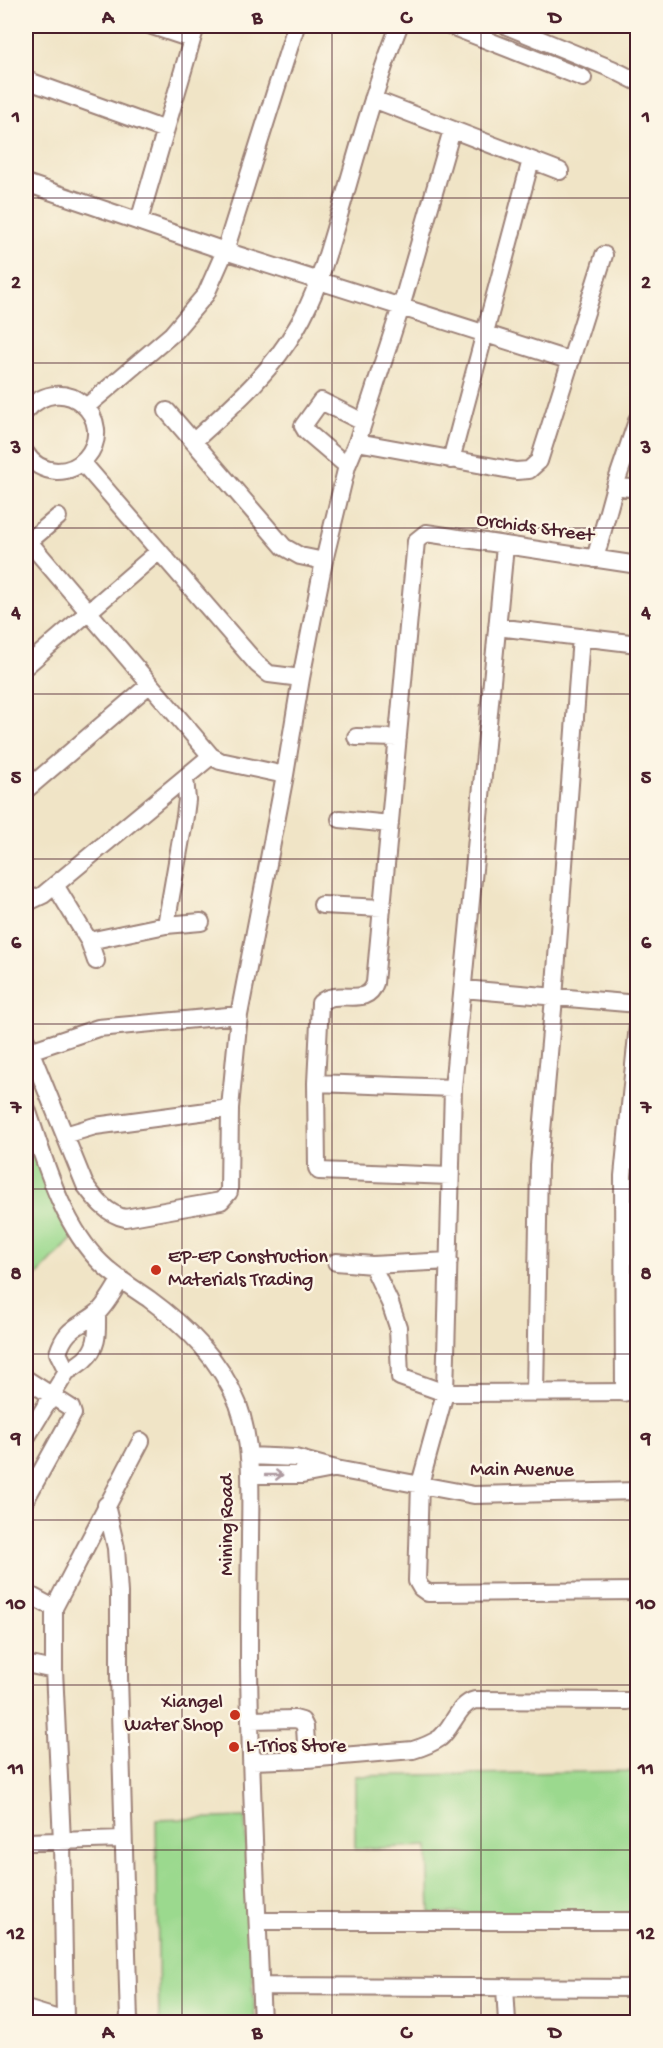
<svg xmlns="http://www.w3.org/2000/svg" width="663" height="2048" font-family="'Gochi Hand',sans-serif">
  <style>
    .green { fill: #9bd98e; stroke: #727c5c; stroke-width: 1.5 }
    .lines { fill: none; stroke-linecap: round; stroke-linejoin: round }
    .minor-casing { stroke: #9d8278; stroke-width: 20 }
    .minor { stroke: #fff; stroke-width: 16 }
    .oneway { stroke: #ae9aa0 }
    .grid { fill: none; stroke: #4a1f2b; stroke-width: 1.5; stroke-opacity: 0.55 }
    .poi-dot { fill: #c8321e; stroke: #fcf5e5; stroke-width: 2 }
    .labels { text-anchor: middle; dominant-baseline: central; stroke-width: 5; stroke-linejoin: round; paint-order: stroke }
    .street-label { font-size: 20px; fill: #4a1f2b; stroke: #fcf5e5 }
    .poi-label { font-size: 20px; fill: #4a1f2b; stroke: #fcf5e5; text-anchor: start }
    .neatline { fill: none; stroke: #4a1f2b; stroke-width: 2 }
    .grid-label { font-size: 20px; text-anchor: middle; font-weight: bold; fill: #4a1f2b }
  </style>
  <rect width="100%" height="100%" fill="#fcf5e5"/>
  <filter id="ink" filterUnits="userSpaceOnUse"><feTurbulence type="fractalNoise" baseFrequency=".0167" numOctaves="2"/><feDisplacementMap in="SourceGraphic" scale="12" xChannelSelector="R" yChannelSelector="G"/><feConvolveMatrix kernelMatrix="1 2 1 2 8 2 1 2 1" color-interpolation-filters="sRGB"/></filter>
  <filter id="wash" filterUnits="userSpaceOnUse"><feTurbulence type="fractalNoise" baseFrequency=".008" numOctaves="4" result="noise"/><feDisplacementMap in="SourceGraphic" scale="24" xChannelSelector="R" yChannelSelector="G"/><feGaussianBlur stdDeviation="1.35" result="paint"/><feColorMatrix in="noise" values="0 0 0 0 0 0 0 0 0 0 0 0 0 0 0 0 0 1.4 0 .05"/><feComposite in="paint" operator="in"/></filter>
  <g filter="url(#wash)">
    <rect width="100%" height="100%" fill="#f0e4c6"/>
    <!-- green -->
    <path class="green" d="M26 1122 73 1238 26 1287Z
      M637 1771V1914L430 1913 428 1846 355 1849V1776Z
      M245 1817 255 2022H159L156 1820Z"/>
  </g>
  <g filter="url(#ink)">
    <g class="lines">
      <!-- minor casing -->
      <g class="minor-casing">
        <path id="minor" d="M152 26 191 39
          M451 26 583 78
          M507 26 612 69 638 82
          M26 80 165 130
          M373 99 560 171
          M26 183 225 251 571 361
          M139 221 196 26
          M86 407 172 334 206 294 225 251 296 26
          M26 411C64 368 119 420 86 458 78 467 67 471 57 471 44 470 32 464 26 453
          M167 411 284 547 300 556 324 561
          M194 441C231 407 271 373 297 327 318 292 328 251 340 212 358 150 375 86 399 26
          M357 442 516 471 529 470 539 461 604 255
          M451 460 531 160
          M82 462 257 664 269 674 301 678
          M347 466 306 431 303 426 321 401 363 422
          M615 486 638 489
          M29 542 211 756 220 761 285 775
          M26 544 58 517
          M505 546 453 1088 445 1393 420 1484 417 1581 421 1588 428 1593 638 1591
          M595 559 615 486 638 418
          M497 627 638 644
          M26 666 159 551
          M356 737 398 738
          M26 790 150 684
          M340 819 390 824
          M55 885 89 941 96 961
          M26 903 43 895 55 885 211 756
          M322 905 382 908
          M166 925 185 816 187 800 185 778
          M89 941 166 925 201 922
          M463 989 638 1004
          M26 1040 85 1185C96 1200 107 1214 125 1218L221 1201 229 1192 230 1108 239 1015 285 775 301 678 324 561 347 466 357 442 401 307 452 130
          M30 1051 98 1028 239 1015
          M316 1083 320 1003C337 987 367 1009 375 983L416 541 426 533 638 565
          M26 1106C44 1158 61 1224 101 1263 115 1277 133 1288 149 1299 187 1327 220 1359 238 1404 254 1448 250 1497 250 1543 249 1583 249 1623 249 1663 250 1783 257 1903 262 2022
          M65 1135 95 1126 230 1108
          M450 1176 319 1171 317 1168 316 1083 453 1088
          M449 1261 372 1265 390 1303 398 1327 400 1377 445 1393 638 1392
          M336 1262 372 1265
          M67 1371 58 1353C66 1327 78 1328 96 1314 106 1306 114 1290 121 1279
          M26 1379 71 1408 73 1414 26 1499
          M535 1393 539 1165 554 998 581 637
          M624 1393 623 1176 638 1025
          M26 1438 67 1371C74 1369 78 1364 84 1360 99 1347 97 1332 97 1313
          M249 1456 295 1458 336 1469 474 1495 638 1491
          M250 1475H302L333 1469
          M106 1505 116 1548 119 1593V1676L129 2022
          M26 1593 54 1608 141 1441
          M26 1664 54 1670
          M250 1720 295 1719 302 1721 305 1727 307 1759
          M252 1761 307 1759 413 1750C423 1747 431 1744 440 1738 453 1727 458 1704 475 1700L628 1701
          M26 1842 123 1839
          M258 1921H638
          M261 1986 638 1988
          M505 1987 507 2022
          M26 2009 65 2021 62 1841 54 1670V1608"/>
      </g>
      <!-- minor -->
      <use href="#minor" class="minor"/>
    </g>
    <!-- one-way arrows -->
    <defs><path id="oneway-shaft" d="M-6 0H5M1.5-3L5.5 0L1.5 3" fill="none" stroke-width="1.6" stroke-linecap="round" stroke-linejoin="round" transform="scale(1.5)"/></defs>
    <use class="oneway" href="#oneway-shaft" transform="translate(274 1475)"/>
  </g>
  <!-- grid -->
  <path class="grid" d="M182 26V2022M332 26V2022M481 26V2022M26 198H638M26 363H638M26 528H638M26 694H638M26 859H638M26 1024H638M26 1189H638M26 1354H638M26 1520H638M26 1685H638M26 1850H638"/>
  <!-- markers -->
  <g class="poi-dot">
    <circle cx="156" cy="1270" r="6"/>
    <circle cx="235" cy="1715" r="6"/>
    <circle cx="234" cy="1747" r="6"/>
  </g>
  <g class="labels">
    <!-- street labels -->
    <g class="street-label">
      <text transform="translate(535 529) rotate(8)">Orchids Street</text>
      <text x="522" y="1471">Main Avenue</text>
      <text transform="translate(228 1525) rotate(-90)">Mining Road</text>
    </g>
    <!-- poi labels -->
    <g class="poi-label">
      <text x="168" y="1258">EP-EP Construction<tspan x="168" dy="23">Materials Trading</tspan></text>
      <text x="223" y="1703" text-anchor="end">Xiangel<tspan x="223" dy="23">Water Shop</tspan></text>
      <text x="246" y="1747">L-Trios Store</text>
    </g>
  </g>
  <!-- margin -->
  <rect width="663" height="2048" fill="none" stroke="#fcf5e5" stroke-width="66"/>
  <rect x="33" y="33" width="597" height="1982" class="neatline"/>
  <g class="grid-label">
    <text x="108" y="23">A</text>
    <text x="257" y="23">B</text>
    <text x="406" y="23">C</text>
    <text x="555" y="23">D</text>
    <text x="16" y="122">1</text>
    <text x="646" y="122">1</text>
    <text x="16" y="288">2</text>
    <text x="646" y="288">2</text>
    <text x="16" y="453">3</text>
    <text x="646" y="453">3</text>
    <text x="16" y="618">4</text>
    <text x="646" y="618">4</text>
    <text x="16" y="783">5</text>
    <text x="646" y="783">5</text>
    <text x="16" y="948">6</text>
    <text x="646" y="948">6</text>
    <text x="16" y="1113">7</text>
    <text x="646" y="1113">7</text>
    <text x="16" y="1279">8</text>
    <text x="646" y="1279">8</text>
    <text x="16" y="1444">9</text>
    <text x="646" y="1444">9</text>
    <text x="16" y="1609">10</text>
    <text x="646" y="1609">10</text>
    <text x="16" y="1774">11</text>
    <text x="646" y="1774">11</text>
    <text x="16" y="1939">12</text>
    <text x="646" y="1939">12</text>
    <text x="108" y="2038">A</text>
    <text x="257" y="2038">B</text>
    <text x="406" y="2038">C</text>
    <text x="555" y="2038">D</text>
  </g>
</svg>
